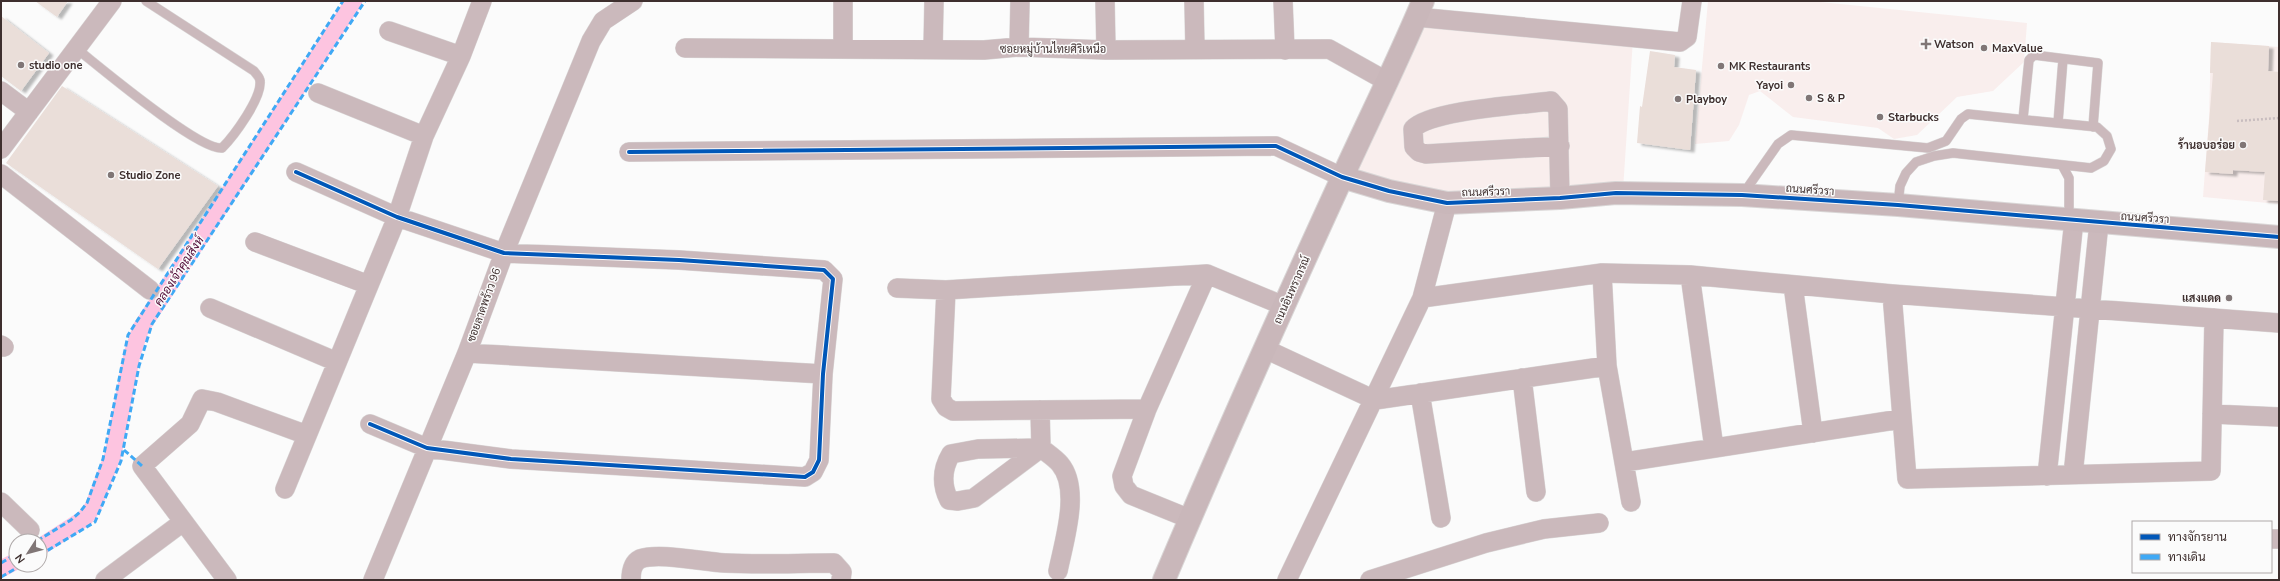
<svg xmlns="http://www.w3.org/2000/svg" width="2280" height="581" font-family="'Nunito Sans',Sarabun,sans-serif">
  <style>
    .built { fill: #f9eeed }
    .lines { fill: none; stroke-linecap: round; stroke-linejoin: round }
    .canal { stroke: #fdc4e0; stroke-width: 17 }
    .building { fill: #eaded9; filter: url(#shadow) }
    .lane-casing { stroke: #d9d6d6; stroke-width: 10 }
    .street-casing { stroke: #d9d6d6; stroke-width: 20 }
    .secondary-casing { stroke: #d9d6d6; stroke-width: 24 }
    .path { stroke: #c8bdbf; stroke-width: 2.5; stroke-dasharray: 2 2; stroke-linecap: butt }
    .lane { stroke: #cbb9bc; stroke-width: 9 }
    .street { stroke: #cbb9bc; stroke-width: 19 }
    .secondary { stroke: #c9b7ba; stroke-width: 22 }
    .quiet { stroke: #3fa9f5; stroke-width: 3; stroke-dasharray: 6 3; stroke-linecap: butt }
    .cycleway-casing { stroke: #fbfbfb; stroke-width: 6 }
    .cycleway { stroke: #0057b8; stroke-width: 4 }
    .poi-dot { fill: #807676; stroke: #fbfbfb; stroke-width: 1.5 }
    .labels { text-anchor: middle; dominant-baseline: central; stroke-width: 3; stroke-linejoin: round; paint-order: stroke }
    .poi-label { font-size: 11px; font-weight: bold; fill: #3e2f2e; stroke: #fbfbfb; text-anchor: start }
    .street-label { font-size: 11px; fill: #3e2f2e; stroke: #fbfbfb }
    .water-label { font-size: 12px; font-style: italic; fill: #500935; stroke: #fbfbfb }
  </style>
  <defs>
    <filter id="shadow"><feDropShadow dx="4.5" dy="2.5" stdDeviation="1" flood-color="#0004"/></filter>
  </defs>
  <rect width="100%" height="100%" fill="#fbfbfb"/>
  <!-- built -->
  <path class="built" d="M1708 1H1811L2027 23 2024 62 1993 91 1957 97 1917 135 1894 139 1878 128 1793 117 1760 91 1749 95 1739 125 1729 141 1695 144Z
    M1413 26 1633 39 1623 190 1428 207 1341 178Z
    M2211 42 2279 47V204L2203 197 2209 118Z"/>
  <g class="lines">
    <!-- canal -->
    <path class="canal" d="M40 547 85 518 93 507 113 455 132 354 141 328 354 1
      M1 569 16 561"/>
  </g>
  <!-- building -->
  <path class="building" d="M35 1H68L57 17Z
    M1 16 49 53 21 91 1 76Z
    M2211 42 2269 46 2268 71 2279 72V201L2263 200 2265 172 2233 170V174L2205 172 2213 73H2210Z
    M1650 51 1675 55 1674 67 1696 70 1690 150 1637 143 1640 106 1642 107Z
    M62 86 218 186 158 269 6 163Z"/>
  <g class="lines">
    <!-- lane casing -->
    <g class="lane-casing">
      <path id="lane" d="M77 49C101 68 198 150 222 148 234 136 262 98 260 81 260 77 256 74 254 71L146 1
        M2023 119 2029 60 2034 55 2098 63 2093 127
        M2058 123 2063 59
        M2062 165 2069 178V219
        M1743 194 1778 144 1791 135 1928 148 1946 141 1961 119 1968 114 2097 127 2107 136 2111 149 2104 161 2091 168 1953 153 1934 156 1916 162 1906 173 1900 186 1898 205"/>
    </g>
    <!-- street casing -->
    <g class="street-casing">
      <path id="street" d="M1105 1 1106 50
        M1194 1 1195 50
        M1283 1 1285 50
        M1416 17 1680 42 1687 37 1692 1
        M389 31 461 56
        M1019 47 1020 1
        M685 48 984 50 1019 47 1106 50 1329 49 1388 82
        M843 49V1
        M933 50 934 1
        M1 91 29 112
        M318 93 424 136
        M1560 146 1426 154 1419 152 1414 147 1413 129C1430 110 1523 105 1551 101L1558 109 1560 198
        M1 149 112 1
        M629 152 1276 146 1342 177
        M296 172 397 217 504 253 679 260 824 270 833 279 823 374 819 460 813 472 805 477 511 459 427 448 370 424
        M1 174 150 290
        M255 242 369 285
        M1602 273 1607 366 1631 502
        M1690 275 1714 448
        M1793 285 1813 433
        M897 288 946 290
        M1892 294 1907 479 2211 471 2214 318
        M1422 298 1602 273 1690 275 1892 294 2279 323
        M210 308 337 362
        M1 345 4 347
        M1265 349 1375 400 1607 366
        M467 353 823 374
        M1522 378 1536 492
        M1420 393 1441 518
        M1147 409 953 411 946 407 941 399 946 290 1207 274 1284 306
        M1040 410 1041 448C1047 453 1055 458 1060 464 1081 489 1064 541 1058 571
        M2212 414 2279 417
        M1041 448 974 498 958 501 949 500C941 484 942 469 951 454L978 449Z
        M1625 462 1901 419
        M2073 475 2099 223
        M2047 476 2074 220
        M285 489 397 217 424 136 461 56 482 1
        M1 502 30 530
        M1190 519 1131 495 1124 486 1122 476 1147 409 1207 274
        M2271 539H2279
        M105 580 183 522
        M227 580 142 466 190 424 202 399 217 402 307 435
        M373 580 467 353 504 253 591 41 603 21 633 1
        M631 580C631 572 632 563 640 559 659 552 703 562 725 563 761 565 798 563 834 563L842 572 841 580
        M1287 580 1422 298 1447 203
        M1370 580 1486 543 1544 529 1599 523"/>
    </g>
    <!-- secondary casing -->
    <g class="secondary-casing">
      <path id="secondary" d="M1342 177 1389 191 1447 203 1560 198 1616 193 1742 195 1898 205 2279 237
        M1164 580C1221 445 1281 311 1342 178 1369 119 1398 61 1423 1"/>
    </g>
    <!-- path -->
    <path class="path" d="M2237 121 2279 118"/>
    <!-- lane -->
    <use href="#lane" class="lane"/>
    <!-- street -->
    <use href="#street" class="street"/>
    <!-- secondary -->
    <use href="#secondary" class="secondary"/>
    <!-- quiet -->
    <path class="quiet" d="M124 450 142 466
      M37 541 71 520 80 512 87 503 103 459 128 335 343 1
      M40 555 95 522 121 461 139 366 152 324 365 1
      M1 563 16 554
      M1 577 22 565"/>
    <!-- cycleway casing -->
    <g class="cycleway-casing">
      <path id="cycleway" d="M629 152 1276 146 1342 177 1389 191 1447 203 1560 198 1616 193 1742 195 1898 205 2279 237
        M296 172 397 217 504 253 679 260 824 270 833 279 823 374 819 460 813 472 805 477 511 459 427 448 370 424"/>
    </g>
    <!-- cycleway -->
    <use href="#cycleway" class="cycleway"/>
  </g>
  <!-- markers -->
  <g class="poi-dot">
    <path d="M1924 38h4v4h4v4h-4v4h-4v-4h-4v-4h4z"/>
    <circle cx="1984" cy="48" r="4"/>
    <circle cx="21" cy="65" r="4"/>
    <circle cx="1721" cy="66" r="4"/>
    <circle cx="1791" cy="85" r="4"/>
    <circle cx="1809" cy="98" r="4"/>
    <circle cx="1678" cy="99" r="4"/>
    <circle cx="1880" cy="117" r="4"/>
    <circle cx="2243" cy="145" r="4"/>
    <circle cx="111" cy="175" r="4"/>
    <circle cx="2229" cy="298" r="4"/>
  </g>
  <g class="labels">
    <!-- poi labels -->
    <g class="poi-label">
      <text x="1934" y="44">Watson</text>
      <text x="1992" y="48">MaxValue</text>
      <text x="29" y="65">studio one</text>
      <text x="1729" y="66">MK Restaurants</text>
      <text x="1783" y="85" text-anchor="end">Yayoi</text>
      <text x="1817" y="98">S &amp; P</text>
      <text x="1686" y="99">Playboy</text>
      <text x="1888" y="117">Starbucks</text>
      <text x="2235" y="145" text-anchor="end">ร้านอบอร่อย</text>
      <text x="119" y="175">Studio Zone</text>
      <text x="2221" y="298" text-anchor="end">แสงแดด</text>
    </g>
    <!-- street labels -->
    <g class="street-label">
      <text x="1053" y="49">ซอยหมู่บ้านไทยศิริเหนือ</text>
      <text transform="translate(1810 190) rotate(4)">ถนนศรีวรา</text>
      <text transform="translate(1486 192) rotate(-2)">ถนนศรีวรา</text>
      <text transform="translate(2145 218) rotate(4)">ถนนศรีวรา</text>
      <text transform="translate(1292 290) rotate(-66)">ถนนอินทราภรณ์</text>
      <text transform="translate(484 305) rotate(-70)">ซอยลาดพร้าว 96</text>
    </g>
    <!-- water labels -->
    <g class="water-label">
      <text transform="translate(179 271) rotate(-57)">คลองเจ้าคุณสิงห์</text>
    </g>
  </g>
  <!-- border -->
  <rect width="2280" height="581" fill="none" stroke="#3e2f2e" stroke-width="4"/>
  <!-- legend -->
  <rect x="2132" y="521" width="140" height="52" fill="#fbfbfb" stroke="#afa9a9"/>
  <rect x="2140" y="534" width="20" height="6" fill="#0057b8" stroke="#afa9a9"/>
  <text x="2168" y="541" font-size="12" fill="#3e2f2e">ทางจักรยาน</text>
  <rect x="2140" y="554" width="20" height="6" fill="#3fa9f5" stroke="#afa9a9"/>
  <text x="2168" y="561" font-size="12" fill="#3e2f2e">ทางเดิน</text>
  <!-- north arrow -->
  <g transform="translate(28 553) rotate(234)"><circle r="19" fill="#fbfbfb" stroke="#afa9a9"/>
  <path d="M0-3L7 15L0 10L-7 15Z" fill="#807676"/>
  <text y="-6" font-size="11" font-weight="bold" text-anchor="middle" fill="#3e2f2e">N</text>
  </g>
</svg>
